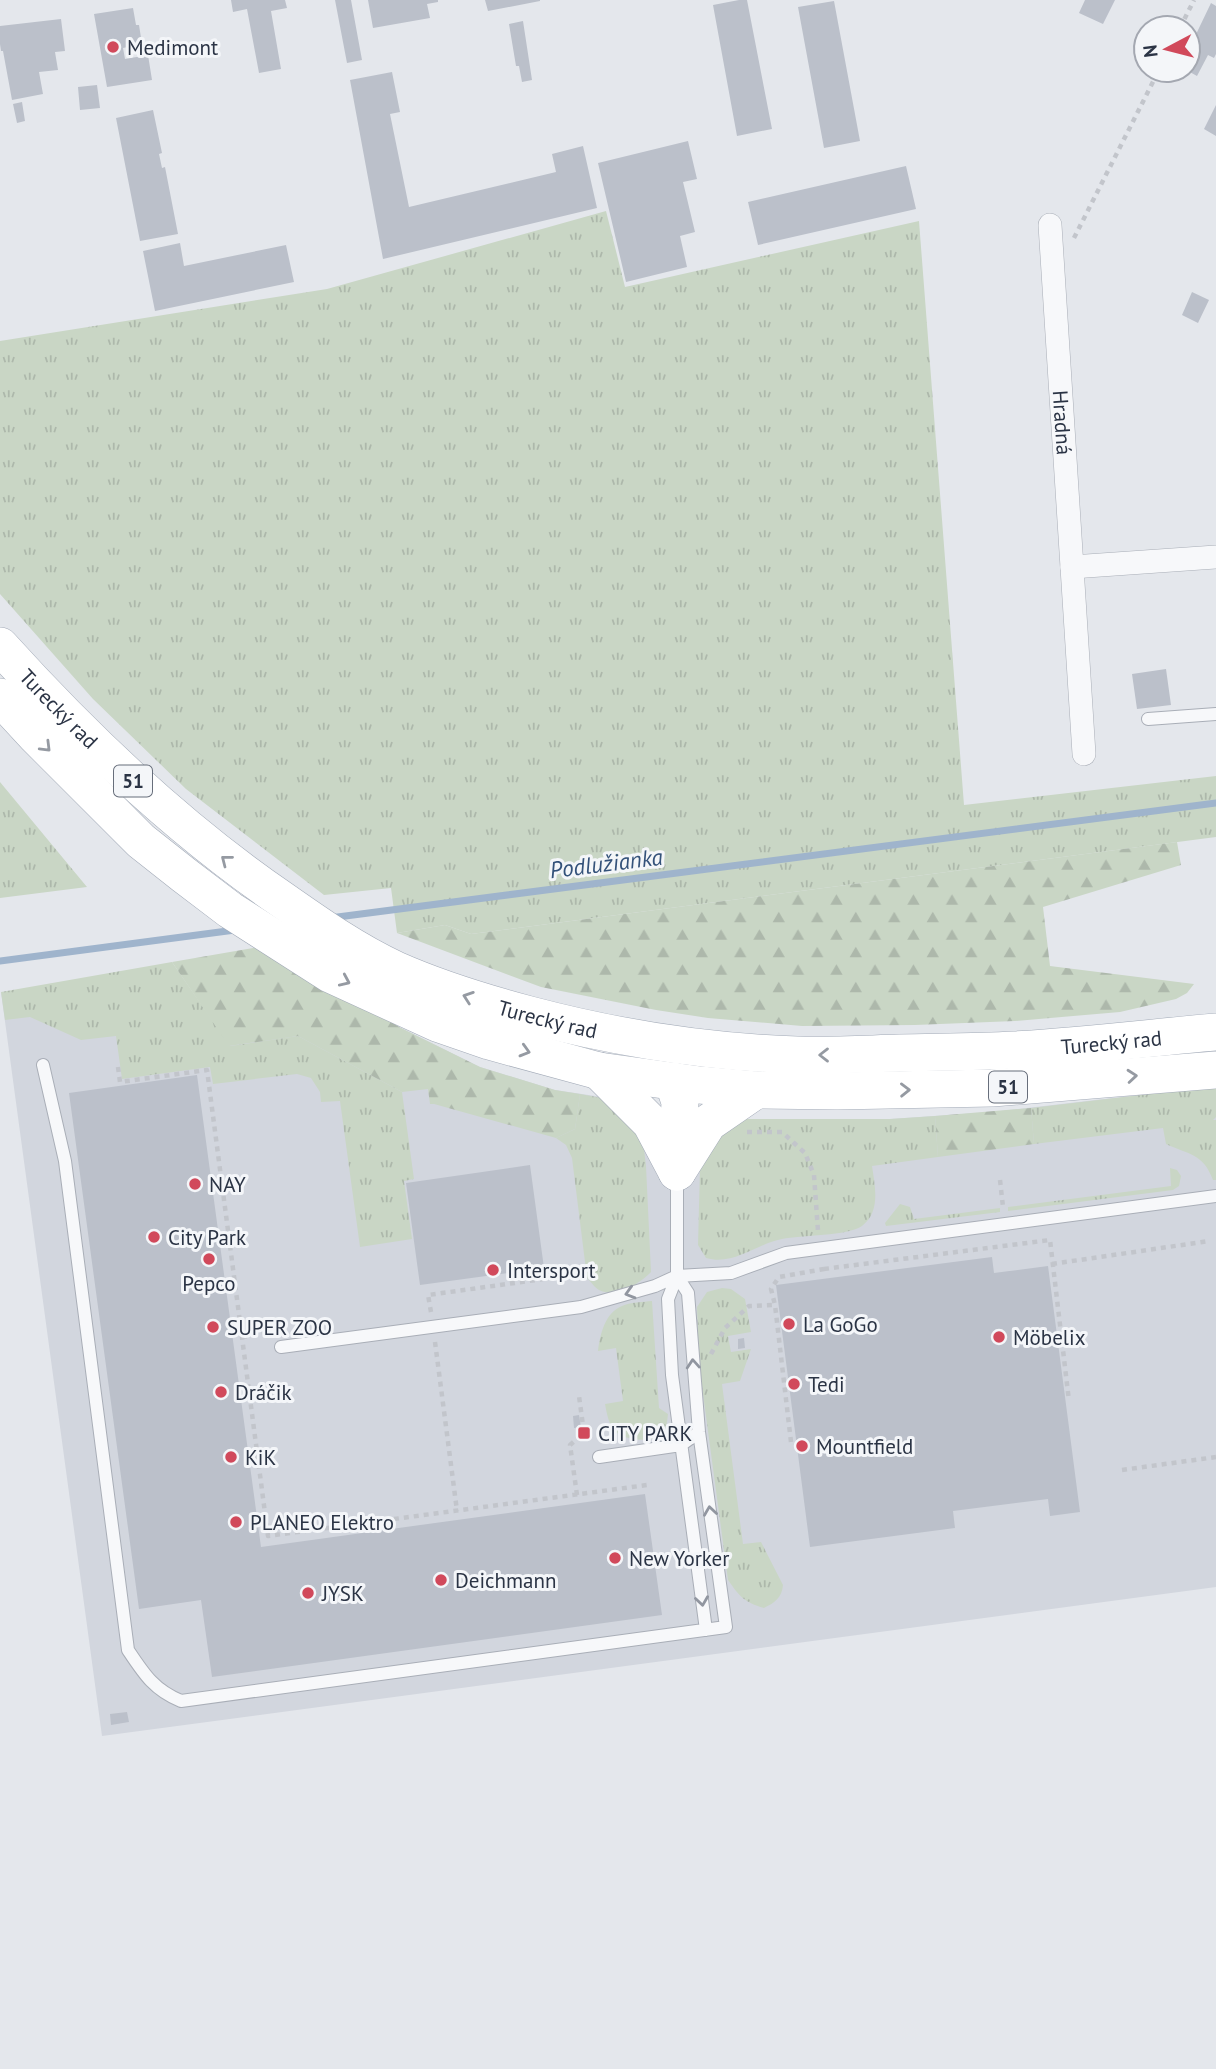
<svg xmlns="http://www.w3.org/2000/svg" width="1216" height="2069" font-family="'PT Sans',sans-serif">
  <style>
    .built { fill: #d2d6de }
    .grass { fill: url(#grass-tufts) }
    .forest { fill: url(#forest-firs) }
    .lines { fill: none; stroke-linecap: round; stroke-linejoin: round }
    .stream { stroke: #9fb4cc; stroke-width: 7 }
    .building { fill: #bbc0ca }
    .service-casing { stroke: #a9aeb7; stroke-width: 14 }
    .minor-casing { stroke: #a9aeb7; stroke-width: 24 }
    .primary-casing { stroke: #a3abb8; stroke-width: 38 }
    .path { stroke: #c2c5cb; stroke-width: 4.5; stroke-dasharray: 5 5; stroke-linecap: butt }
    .service { stroke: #f7f8fa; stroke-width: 12 }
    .minor { stroke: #f7f8fa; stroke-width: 23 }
    .primary { stroke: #fff; stroke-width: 37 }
    .oneway { stroke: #959aa2 }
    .oneway2 { stroke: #9196a0 }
    .poi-dot { fill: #d1495b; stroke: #f4f6f9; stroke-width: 2.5 }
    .labels { text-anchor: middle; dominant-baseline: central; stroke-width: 6; stroke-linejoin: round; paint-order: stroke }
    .shield { fill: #f4f6f9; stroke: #676e7b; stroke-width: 2 }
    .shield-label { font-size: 19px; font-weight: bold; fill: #2b3445 }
    .poi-label { font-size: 21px; fill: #2b3445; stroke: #f4f6f9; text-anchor: start }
    .street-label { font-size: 21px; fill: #2b3445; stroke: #f4f6f9 }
    .water-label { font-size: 23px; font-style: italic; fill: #34527a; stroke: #f4f6f9 }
  </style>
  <defs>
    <pattern id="grass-tufts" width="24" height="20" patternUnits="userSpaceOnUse" patternTransform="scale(1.75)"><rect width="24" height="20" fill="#c9d6c5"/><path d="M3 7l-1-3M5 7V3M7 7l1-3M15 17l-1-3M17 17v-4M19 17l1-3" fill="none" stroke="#adb8ab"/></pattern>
    <pattern id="forest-firs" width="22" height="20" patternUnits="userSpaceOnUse" patternTransform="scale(1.75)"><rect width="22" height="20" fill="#c9d6c5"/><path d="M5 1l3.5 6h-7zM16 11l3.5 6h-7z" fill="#adb8ab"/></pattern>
  </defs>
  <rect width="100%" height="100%" fill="#e4e7ec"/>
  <!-- built -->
  <path class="built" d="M1 992 401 1028 480 1067 555 1090 749 1119H890L992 1112 1216 1086V1587L102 1736Z"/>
  <!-- grass -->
  <path class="grass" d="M606 211 625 287 919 221 964 805 1216 776V837L471 934 445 925 397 933 391 888 324 895 186 789 93 699 0 594V341L327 289Z
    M0 782 87 887 0 898Z
    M172 962 230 1046 298 1036 402 1092 414 1179 404 1181 412 1239 360 1247 340 1101 321 1102 320 1092 311 1078 297 1074 213 1084 210 1067 122 1079 116 1036 81 1040 30 1017 5 1020 1 992Z
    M1216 1086V1117L1213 1120H1216V1180H1213C1203 1153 1189 1155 1166 1144L1163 1128 1034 1144 1031 1108Z
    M580 1094 613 1100 641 1139 644 1149 646 1166 651 1272C640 1283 617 1299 599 1290 595 1288 591 1282 587 1278L572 1158 566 1145 556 1138 575 1129Z
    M935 1116 938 1157 872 1166C875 1186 881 1212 862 1226 848 1236 801 1235 782 1239 756 1244 734 1266 706 1258L698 1245 700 1167 732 1120 749 1119H890Z
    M1170 1168 1177 1170 1181 1176 1179 1186 1173 1190 1008 1211V1207L1171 1186Z
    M900 1204 910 1207 914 1219 1000 1208V1212L886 1226 885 1223Z
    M722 1288 731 1289 745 1299 751 1332 728 1336 731 1352 751 1349 740 1381 722 1384 743 1544 761 1542 783 1585C782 1598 774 1603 764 1608 744 1602 740 1597 728 1580L699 1364 697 1307 707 1292Z
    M652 1301 659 1408 668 1414C667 1422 667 1429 661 1434 650 1444 623 1440 614 1430 608 1422 607 1414 605 1404L623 1401 616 1348 598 1351C600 1334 605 1313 622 1306 630 1302 643 1302 652 1301Z"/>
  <!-- forest -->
  <path class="forest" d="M1177 842 1181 865 1043 907 1050 966 1194 984 1187 993 1176 999 1120 1012 1015 1021 915 1025 802 1026 708 1018 656 1010 541 987 397 933 445 925 471 934Z
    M264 946 401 1028 480 1067 555 1090 580 1094 575 1129 556 1138 434 1104H430L428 1089 402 1092 298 1036 229 1046 172 962Z
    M1031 1108 1034 1144 938 1157 935 1116Z"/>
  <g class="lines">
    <!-- stream -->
    <path class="stream" d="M330 918 1216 803
      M0 961 235 930"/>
  </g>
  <!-- building -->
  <path class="building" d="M231 0H285L287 8 271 11 281 69 259 73 247 9 233 12Z
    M335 0H351L362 60 347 63Z
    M368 0H438V2L427 4 430 18 373 28Z
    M485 0H540V1L488 11Z
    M739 0H747L772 129 737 136 713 5Z
    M1085 0H1115L1103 24 1079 13Z
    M834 1 860 141 824 148 798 7Z
    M1211 3 1216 6V54L1214 58 1208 55 1197 76 1188 71V51Z
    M133 8 136 25H139L142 44 123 48 125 59 148 55 152 80 107 87 94 14Z
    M61 19 65 51 55 52 58 70 39 72 43 94 12 100 3 51H1L0 44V26Z
    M523 21 532 80 522 82 519 66H516L509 24Z
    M392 72 400 112 390 114 409 207 556 172 552 154 583 146 597 208 383 259 350 80Z
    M97 85 100 108 80 110 78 87Z
    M22 102 25 121 17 123 13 104Z
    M1216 105V136L1204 129Z
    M153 110 162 153 159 154 162 168 165 167 178 234 140 241 116 118Z
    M688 141 697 179 683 182 695 232 680 236 687 267 626 282 598 163Z
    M906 166 916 209 758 245 748 202Z
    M180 243 184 266 286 245 294 282 155 311 143 251Z
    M1192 292 1209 300 1198 323 1182 315Z
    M1166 669 1171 705 1137 709 1132 674Z
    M197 1075 261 1547 645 1494 662 1615 212 1677 201 1600 139 1609 69 1093Z
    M530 1165 544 1268 420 1285 406 1183Z
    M992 1257 994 1273 1048 1266 1080 1512 1050 1516 1048 1499 953 1511 955 1528 810 1547 776 1285Z
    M744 1338 745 1348 738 1349V1339Z
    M579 1415 581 1427 574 1428 573 1416Z
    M127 1712 129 1722 111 1725 110 1714Z"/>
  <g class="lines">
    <!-- service casing -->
    <g class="service-casing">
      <path id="service" d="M1148 719 1216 714
        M43 1065 65 1161 128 1650C144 1674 154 1690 181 1701L726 1627 699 1432 688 1293 677 1276
        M677 1175V1276L668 1299 672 1375 706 1630
        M281 1347 581 1307 655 1286 677 1276 731 1273 786 1253 1216 1196
        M599 1457 681 1445 699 1432"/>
    </g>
    <!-- minor casing -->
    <g class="minor-casing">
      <g id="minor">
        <path id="s1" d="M1050 225 1084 754"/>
        <path d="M1072 567 1216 557"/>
      </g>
    </g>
    <!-- primary casing -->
    <g class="primary-casing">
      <g id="primary">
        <path id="s2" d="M0 646C85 740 176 827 281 899 318 925 355 951 396 970 439 989 485 1003 530 1015 617 1038 707 1052 797 1055 831 1056 865 1054 899 1053 937 1052 976 1052 1014 1050 1081 1046 1149 1038 1216 1032"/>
        <path d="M0 697 36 736 141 841 184 875 230 910 330 974 437 1023 489 1041 599 1071 700 1085 756 1090 837 1091 992 1088 1216 1070"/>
        <path d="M599 1071 651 1123 677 1172"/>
        <path d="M673 1081 680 1102 677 1167"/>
        <path d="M677 1172 708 1123 756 1090"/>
      </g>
    </g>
    <!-- path -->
    <path class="path" d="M1180 28 1194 0
      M1074 238 1159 70
      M118 1067 120 1082 207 1070 268 1536 647 1485
      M747 1132H782L805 1153 814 1175 818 1231
      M1000 1180 1003 1207
      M1052 1264 1209 1241
      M824 1269 1050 1240 1069 1401
      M431 1312 428 1295 543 1279
      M242 1337 269 1333
      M435 1342 457 1511
      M711 1354 725 1328 749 1306 775 1305
      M791 1442 775 1305 771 1289 779 1277 824 1269 823 1264
      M1122 1470 1216 1457
      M577 1495 570 1445 584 1433 579 1396"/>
    <!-- service -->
    <use href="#service" class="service"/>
    <!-- minor -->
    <use href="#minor" class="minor"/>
    <!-- primary -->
    <use href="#primary" class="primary"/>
  </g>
  <!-- one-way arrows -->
  <defs><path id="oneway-chevron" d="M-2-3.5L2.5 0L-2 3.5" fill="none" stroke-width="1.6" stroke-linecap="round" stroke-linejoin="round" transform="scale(1.75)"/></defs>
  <g class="oneway">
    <use href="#oneway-chevron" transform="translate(46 747) rotate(45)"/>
    <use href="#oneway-chevron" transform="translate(226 860) rotate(-142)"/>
    <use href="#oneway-chevron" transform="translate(345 981) rotate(24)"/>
    <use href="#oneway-chevron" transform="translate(468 997) rotate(-161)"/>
    <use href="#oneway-chevron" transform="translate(525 1051) rotate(16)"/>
    <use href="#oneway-chevron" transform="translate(824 1055) rotate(180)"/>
    <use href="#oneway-chevron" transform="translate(1132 1076) rotate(-5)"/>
    <use href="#oneway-chevron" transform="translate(905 1090) rotate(-1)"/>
  </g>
  <g class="oneway2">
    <use href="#oneway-chevron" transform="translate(630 1293) rotate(164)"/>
    <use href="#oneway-chevron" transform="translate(693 1364) rotate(-94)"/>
    <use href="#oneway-chevron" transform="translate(710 1511) rotate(-98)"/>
    <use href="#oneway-chevron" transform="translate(702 1601) rotate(82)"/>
  </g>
  <!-- markers -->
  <g class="poi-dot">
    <circle cx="113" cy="47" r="7"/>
    <circle cx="195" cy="1184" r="7"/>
    <circle cx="154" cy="1237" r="7"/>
    <circle cx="209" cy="1259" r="7"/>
    <circle cx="493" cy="1270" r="7"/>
    <circle cx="789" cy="1324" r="7"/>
    <circle cx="213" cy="1327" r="7"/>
    <circle cx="999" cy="1337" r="7"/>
    <circle cx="794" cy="1384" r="7"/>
    <circle cx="221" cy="1392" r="7"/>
    <rect x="577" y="1426" width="14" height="14" rx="3.5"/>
    <circle cx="802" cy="1446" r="7"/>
    <circle cx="231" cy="1457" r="7"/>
    <circle cx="236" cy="1522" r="7"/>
    <circle cx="615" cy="1558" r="7"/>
    <circle cx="441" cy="1580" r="7"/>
    <circle cx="308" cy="1593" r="7"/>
  </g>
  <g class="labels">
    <!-- shield labels -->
    <g class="shield">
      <rect x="114" y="765.5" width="38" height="31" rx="5"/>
      <rect x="989" y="1071.5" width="38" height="31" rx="5"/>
    </g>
    <g class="shield-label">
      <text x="133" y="781">51</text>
      <text x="1008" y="1087">51</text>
    </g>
    <!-- poi labels -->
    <g class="poi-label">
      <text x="127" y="47">Medimont</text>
      <text x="209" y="1184">NAY</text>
      <text x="168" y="1237">City Park</text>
      <text x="507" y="1270">Intersport</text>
      <text x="209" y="1283" text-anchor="middle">Pepco</text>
      <text x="803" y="1324">La GoGo</text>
      <text x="227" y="1327">SUPER ZOO</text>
      <text x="1013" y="1337">Möbelix</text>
      <text x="808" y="1384">Tedi</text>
      <text x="235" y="1392">Dráčik</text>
      <text x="598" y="1433">CITY PARK</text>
      <text x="816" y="1446">Mountfield</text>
      <text x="245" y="1457">KiK</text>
      <text x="250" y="1522">PLANEO Elektro</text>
      <text x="629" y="1558">New Yorker</text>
      <text x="455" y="1580">Deichmann</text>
      <text x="322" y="1593">JYSK</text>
    </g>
    <!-- street labels -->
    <g class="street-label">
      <text stroke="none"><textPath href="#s1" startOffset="198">Hradná</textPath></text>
      <text stroke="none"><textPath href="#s2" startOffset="86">Turecký rad</textPath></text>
      <text stroke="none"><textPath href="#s2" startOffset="674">Turecký rad</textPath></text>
      <text stroke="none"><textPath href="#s2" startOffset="1241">Turecký rad</textPath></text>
    </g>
    <!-- water labels -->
    <g class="water-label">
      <text transform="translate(606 863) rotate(-7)">Podlužianka</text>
    </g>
  </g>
  <!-- north arrow -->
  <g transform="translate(1167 49) rotate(263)"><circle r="33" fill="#f4f6f9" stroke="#a4a8b1" stroke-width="2"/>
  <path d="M0-5L12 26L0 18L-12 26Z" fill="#d1495b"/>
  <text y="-10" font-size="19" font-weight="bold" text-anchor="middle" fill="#2b3445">N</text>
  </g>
</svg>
